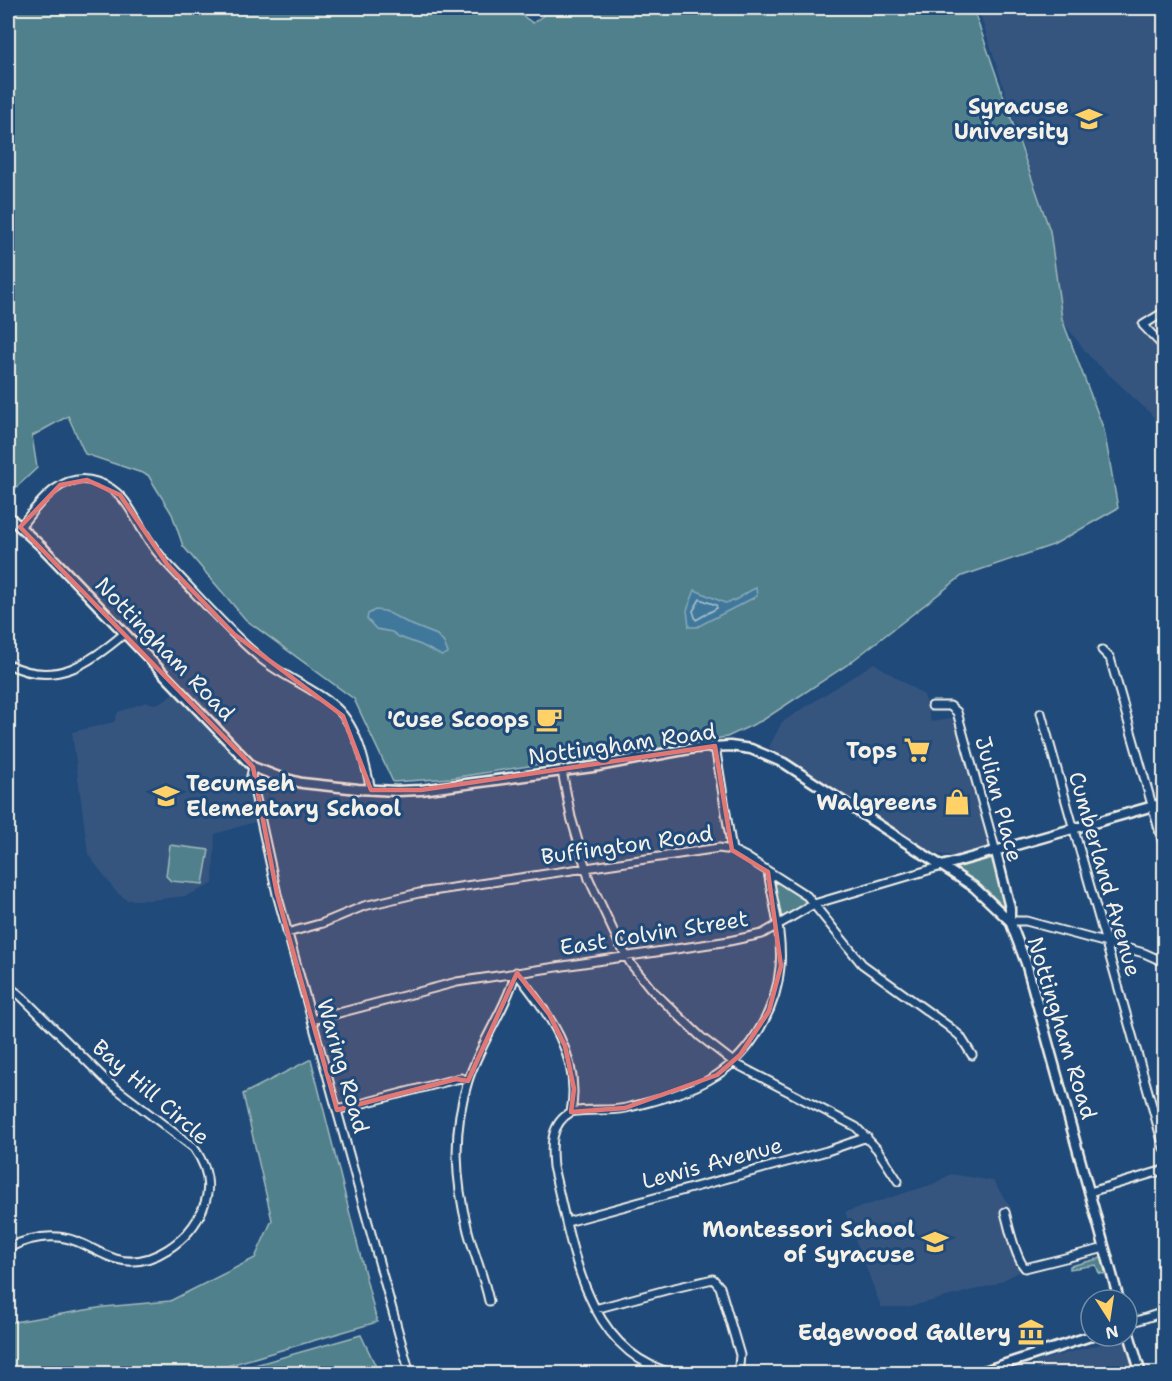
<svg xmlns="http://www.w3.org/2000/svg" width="1172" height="1381" font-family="'Shantell Sans',sans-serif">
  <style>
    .built { fill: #34547f }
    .green { fill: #4f808b; stroke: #a2b8ba; stroke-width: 1.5 }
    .water { fill: #40789c; stroke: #88a8ba; stroke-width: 1.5 }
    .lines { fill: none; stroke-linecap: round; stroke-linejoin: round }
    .shore { stroke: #acc1ca; stroke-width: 1.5 }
    .minor-casing { stroke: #f4f1e8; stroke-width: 11 }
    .tertiary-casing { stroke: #f4f1e8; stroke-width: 13 }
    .minor { stroke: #1f4a7a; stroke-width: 7 }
    .tertiary { stroke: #1f4a7a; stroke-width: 8 }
    .marked { fill: #e27875; fill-opacity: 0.2; stroke: #e27875; stroke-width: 4.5; stroke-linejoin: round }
    .labels { text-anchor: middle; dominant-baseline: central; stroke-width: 6; stroke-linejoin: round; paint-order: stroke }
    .poi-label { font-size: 22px; font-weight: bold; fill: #f4f1e8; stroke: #1f4a7a; text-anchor: end }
    .street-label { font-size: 22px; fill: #f4f1e8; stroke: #1f4a7a }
  </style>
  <rect width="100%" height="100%" fill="#1f4a7a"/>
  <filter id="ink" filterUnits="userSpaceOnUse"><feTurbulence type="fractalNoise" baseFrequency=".0167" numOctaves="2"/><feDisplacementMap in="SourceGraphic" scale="12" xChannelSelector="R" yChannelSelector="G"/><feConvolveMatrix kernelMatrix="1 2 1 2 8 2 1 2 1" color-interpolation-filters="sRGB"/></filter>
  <g filter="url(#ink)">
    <!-- built -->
    <path class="built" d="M978 8H1164V434L1151 414 1089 356 1062 321 1050 231Z
      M874 663 924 695 931 722 955 718 989 847 952 856 934 853 769 747 782 722Z
      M175 691 244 766 258 821 215 834 213 884 186 896 151 900H127L116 892 88 854 72 732 114 722 118 712 146 702 155 704 164 701Z
      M951 1174 993 1181 1011 1208 1009 1211 1019 1272 993 1285 908 1307H881L845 1212 933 1184Z
      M1126 1337 1136 1373H1038L1035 1362Z"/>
    <!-- green -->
    <path class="green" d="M8 8H511L533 23 553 8H973L1050 231 1062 319 1104 430 1118 508 1053 545 962 576 847 665 763 720 727 737 573 762H555L451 778 393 782 354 699 246 620 183 546 172 514 148 475 85 454 68 416 32 436 37 468 8 495Z
      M170 845 209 850 203 884 171 881 166 876Z
      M993 858 1005 909 988 891 955 868Z
      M778 882 805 900 803 905 785 917 779 915 775 885Z
      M311 1059 377 1322 203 1373H8V1323L104 1307 170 1301 255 1258 272 1220 243 1094Z
      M1102 1258 1106 1272 1104 1274 1099 1273 1096 1265 1070 1269V1266Z
      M361 1335 379 1373H227Z"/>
    <!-- water -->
    <path class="water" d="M756 588 757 596 697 627H689L687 610 695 590 725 603C736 603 745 592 756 588Z
      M375 610 385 611 412 625 437 635 444 643 448 653 442 656 421 645 399 637 392 632 376 629 367 619 368 614Z"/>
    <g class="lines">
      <!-- shore -->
      <path class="shore" d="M700 599 716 605 717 608 696 620 693 611Z"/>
      <!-- minor casing -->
      <g class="minor-casing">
        <path id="minor" d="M1164 312 1143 325 1164 347
          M20 527C39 503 62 470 97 482 120 489 129 506 140 526 149 542 160 557 173 570 201 599 228 631 259 657 281 676 310 686 332 704 357 723 365 762 371 790
          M1102 650 1110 658 1164 847
          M8 664C55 688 90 663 125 633
          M932 706H950L957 712 996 852
          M1041 713 1164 1148
          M715 746 732 850
          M253 767 251 776 277 894 410 1374
          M562 771 571 817 589 879 619 943 631 964 652 990 701 1037 736 1064 856 1127 877 1149 898 1181
          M1010 921H1026L1144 953 1164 962
          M287 933 323 923 364 906 419 893 719 848 732 850 746 857 807 896 862 964 948 1026 960 1036 972 1055
          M516 972C548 1013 582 1057 571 1112 550 1124 551 1146 553 1167 572 1242 584 1354 676 1374
          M8 986 21 996 109 1083 194 1148C207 1166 212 1187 203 1208 190 1240 151 1269 116 1259 98 1254 83 1241 65 1238 44 1234 26 1239 8 1248
          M312 1020 457 982 729 941 762 934 814 904 942 866
          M337 1110 456 1079 461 1078 468 1081
          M571 1112C589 1108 608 1112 626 1108 655 1101 691 1092 717 1075 751 1053 777 1008 780 967 783 936 773 902 768 872
          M1090 1192 1164 1170
          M1005 1212C1009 1227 1015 1257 1025 1268L1105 1248
          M567 1222 827 1151 867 1137
          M489 1301C484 1277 474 1254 468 1231 455 1180 452 1131 468 1081 480 1043 505 1011 516 972
          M595 1309 666 1290 713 1279 720 1287 740 1355 739 1366 733 1374
          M1127 1324 1164 1312"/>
      </g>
      <!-- tertiary casing -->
      <g class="tertiary-casing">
        <path id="tertiary" d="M8 516 43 548 253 767 279 777 302 783 358 789 397 791 421 790 593 767 695 748 730 746 751 749 784 763 974 887 1010 921 1026 963 1119 1300
          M996 852 1010 908V921
          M942 866 1164 803
          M1127 1327 1141 1374
          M975 1374 1091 1336"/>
      </g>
      <!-- minor -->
      <use href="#minor" class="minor"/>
      <!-- tertiary -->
      <use href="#tertiary" class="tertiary"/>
    </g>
  </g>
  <!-- marked area -->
  <path class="marked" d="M87 480 120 495 167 564 234 634 343 716 371 790H421L715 746 732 850 768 872 781 966 769 1011 740 1055 717 1075 625 1108 571 1112 574 1089 565 1046 549 1014 517 973 468 1081 456 1079 337 1110 277 894 253 767 20 527 60 485Z"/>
  <!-- icons -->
  <defs>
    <g id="university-bare" transform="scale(2.07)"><path d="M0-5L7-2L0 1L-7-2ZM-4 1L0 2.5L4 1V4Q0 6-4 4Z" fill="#ffd166" stroke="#1f4a7a" stroke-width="2.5" paint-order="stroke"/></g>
    <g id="cafe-bare" transform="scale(2.07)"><path d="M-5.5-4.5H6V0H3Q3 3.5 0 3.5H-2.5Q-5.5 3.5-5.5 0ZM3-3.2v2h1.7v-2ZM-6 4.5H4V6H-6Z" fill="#ffd166" stroke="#1f4a7a" stroke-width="2.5" paint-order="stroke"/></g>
    <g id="supermarket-bare" transform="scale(2.07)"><path d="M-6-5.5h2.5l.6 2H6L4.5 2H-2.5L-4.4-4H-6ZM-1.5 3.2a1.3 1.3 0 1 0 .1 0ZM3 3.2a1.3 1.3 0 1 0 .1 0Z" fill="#ffd166" stroke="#1f4a7a" stroke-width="2.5" paint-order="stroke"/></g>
    <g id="school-bare" transform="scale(2.07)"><path d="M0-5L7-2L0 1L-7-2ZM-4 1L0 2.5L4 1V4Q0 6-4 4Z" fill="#ffd166" stroke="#1f4a7a" stroke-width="2.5" paint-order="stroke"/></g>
    <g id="shop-bare" transform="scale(2.07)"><path d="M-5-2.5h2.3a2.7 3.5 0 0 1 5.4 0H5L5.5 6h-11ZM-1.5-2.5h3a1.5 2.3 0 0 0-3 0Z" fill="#ffd166" stroke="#1f4a7a" stroke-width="2.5" paint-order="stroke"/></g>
    <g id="museum-bare" transform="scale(2.07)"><path d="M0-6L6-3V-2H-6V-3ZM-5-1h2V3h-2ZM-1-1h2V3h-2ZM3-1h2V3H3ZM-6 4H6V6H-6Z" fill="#ffd166" stroke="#1f4a7a" stroke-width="2.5" paint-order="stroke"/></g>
  </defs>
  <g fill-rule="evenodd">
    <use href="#university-bare" x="1089" y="119"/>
    <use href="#cafe-bare" x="549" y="719"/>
    <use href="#supermarket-bare" x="917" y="750"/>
    <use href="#school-bare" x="166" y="796"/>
    <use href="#shop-bare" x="957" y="802"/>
    <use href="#school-bare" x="935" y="1242"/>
    <use href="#museum-bare" x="1031" y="1332"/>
  </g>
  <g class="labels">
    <!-- poi labels -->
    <g class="poi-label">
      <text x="1069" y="106">Syracuse<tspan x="1069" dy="25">University</tspan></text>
      <text x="529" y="719">'Cuse Scoops</text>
      <text x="897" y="750">Tops</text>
      <text x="186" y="783" text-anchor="start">Tecumseh<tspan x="186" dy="25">Elementary School</tspan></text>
      <text x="937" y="802">Walgreens</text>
      <text x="915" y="1229">Montessori School<tspan x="915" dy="25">of Syracuse</tspan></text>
      <text x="1011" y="1332">Edgewood Gallery</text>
    </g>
    <!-- street labels -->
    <g class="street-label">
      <text transform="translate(165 649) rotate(46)">Nottingham Road</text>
      <text transform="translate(622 744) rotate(-8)">Nottingham Road</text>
      <text transform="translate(999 799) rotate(75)">Julian Place</text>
      <text transform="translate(627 845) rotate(-8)">Buffington Road</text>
      <text transform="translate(1105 874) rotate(74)">Cumberland Avenue</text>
      <text transform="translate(654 933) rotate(-9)">East Colvin Street</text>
      <text transform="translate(1062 1028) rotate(73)">Nottingham Road</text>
      <text transform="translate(343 1066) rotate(74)">Waring Road</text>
      <text transform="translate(151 1092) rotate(41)">Bay Hill Circle</text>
      <text transform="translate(712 1163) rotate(-15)">Lewis Avenue</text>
    </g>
  </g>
  <!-- margin -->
  <rect width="1172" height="1381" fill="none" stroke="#1f4a7a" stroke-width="30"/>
  <rect x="15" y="15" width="1142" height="1351" fill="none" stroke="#f4f1e8" stroke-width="2" filter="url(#ink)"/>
  <!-- north arrow -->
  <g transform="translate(1109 1318) rotate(168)"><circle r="28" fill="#1f4a7a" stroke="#748da6" stroke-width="1.5"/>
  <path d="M0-4.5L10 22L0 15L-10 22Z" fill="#ffd166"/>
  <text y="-9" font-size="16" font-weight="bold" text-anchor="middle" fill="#f4f1e8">N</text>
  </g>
</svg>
